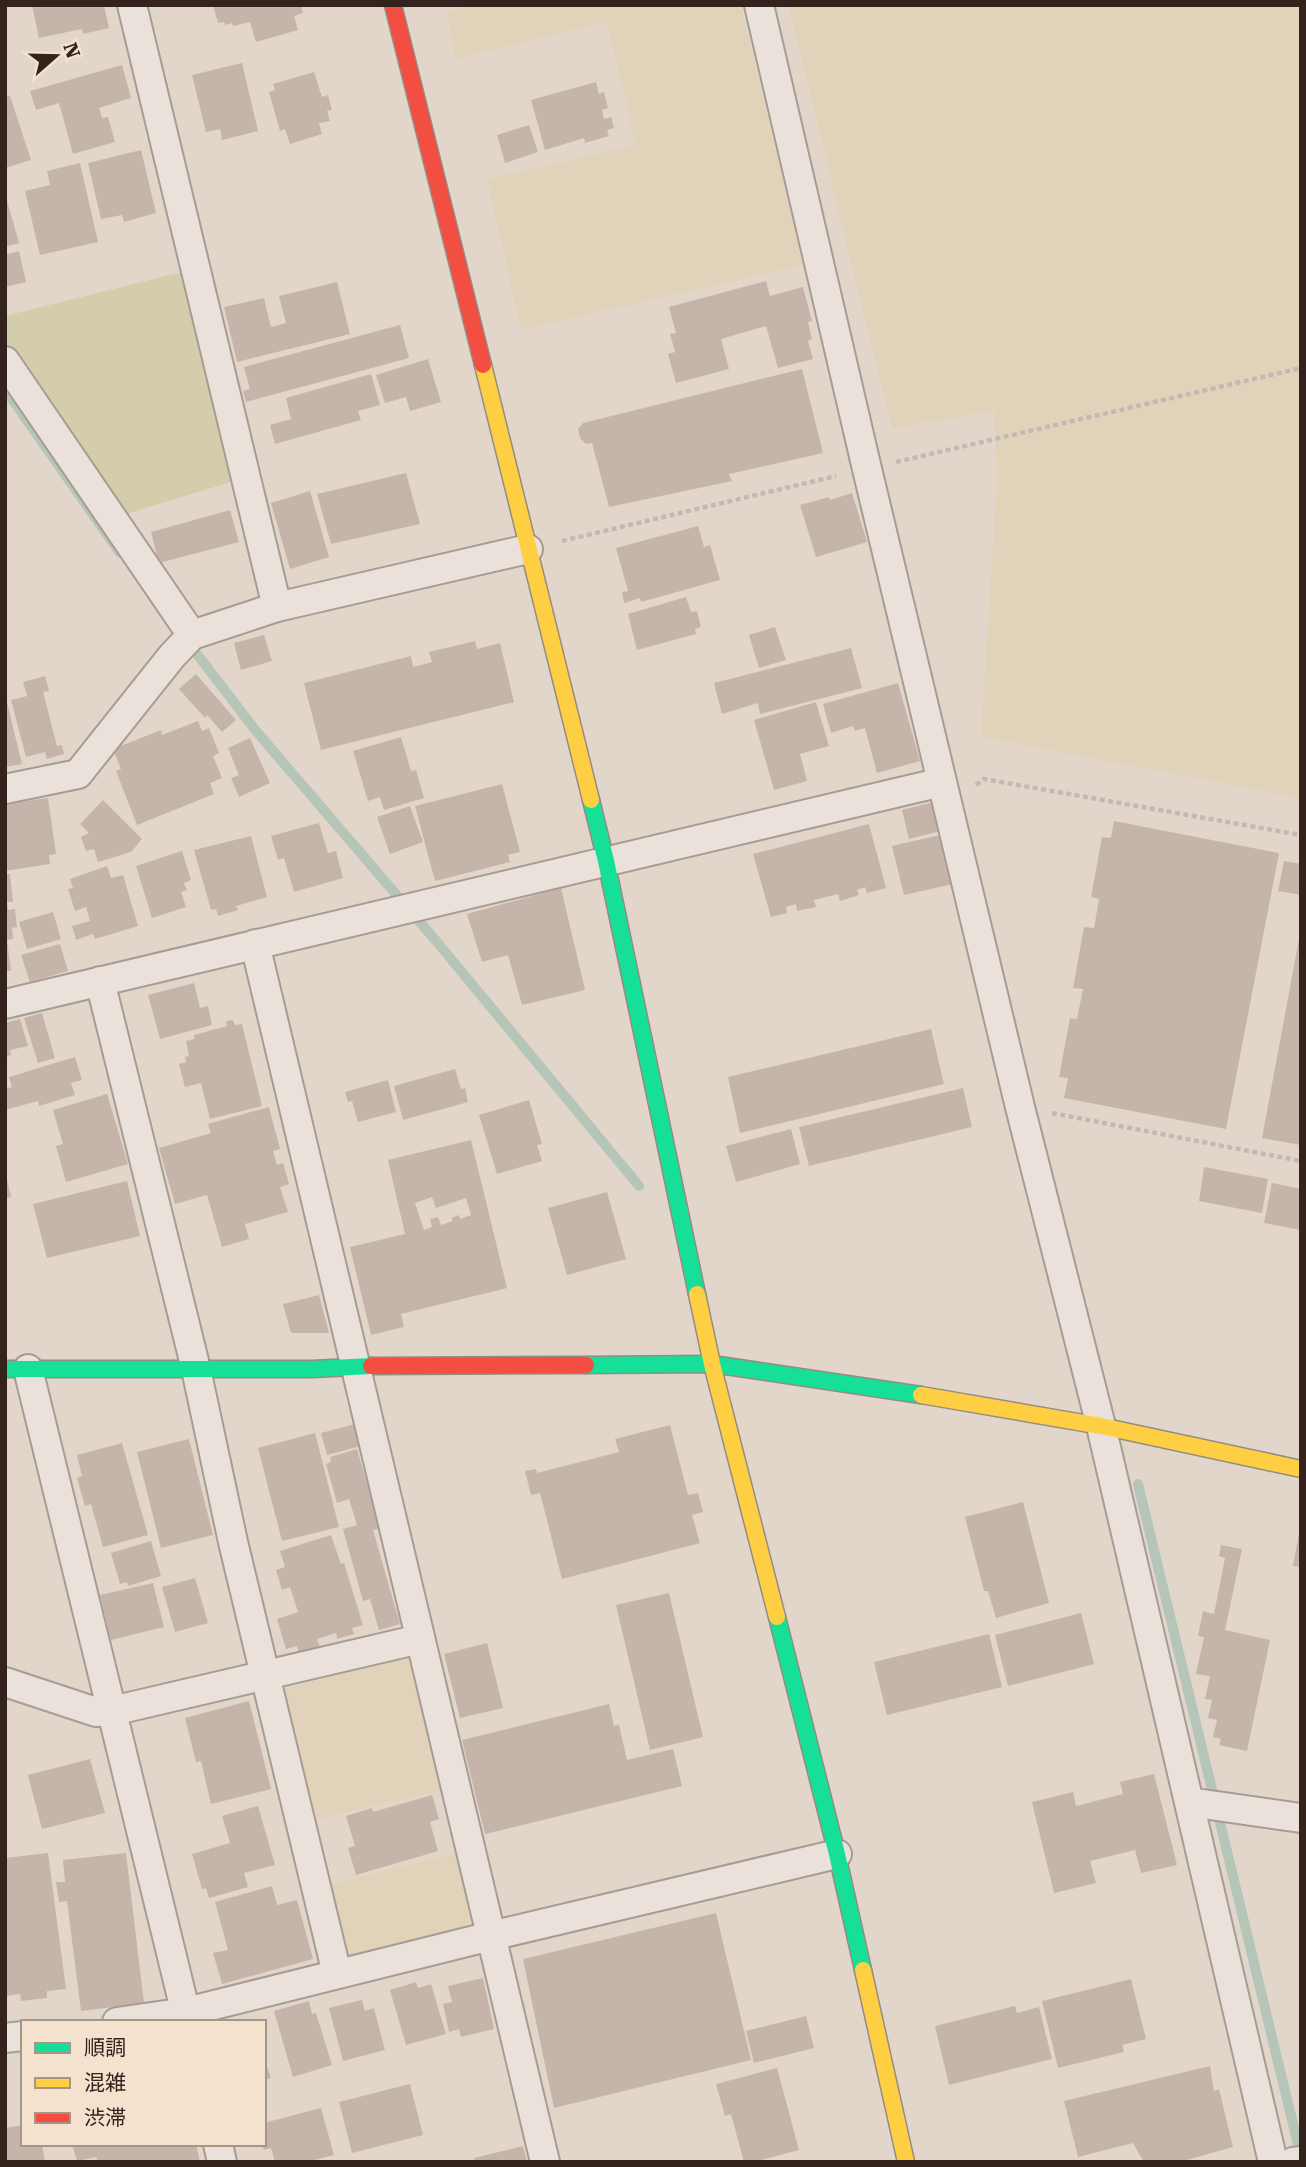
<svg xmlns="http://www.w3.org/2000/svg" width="1306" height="2167" font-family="'Roboto Serif','Noto Sans JP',serif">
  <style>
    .farmland { fill: #e1d3ba }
    .green { fill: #d4cdac }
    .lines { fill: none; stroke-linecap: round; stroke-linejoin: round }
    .stream { stroke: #b5c5b8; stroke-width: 10 }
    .building { fill: #c5b4aa; fill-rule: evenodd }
    .street-casing { stroke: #a79c93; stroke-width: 32 }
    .fast-casing { stroke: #968b83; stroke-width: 19 }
    .slow-casing { stroke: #968b83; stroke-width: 19 }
    .jam-casing { stroke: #968b83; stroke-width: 19 }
    .path { stroke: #c2b9b2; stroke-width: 4.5; stroke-dasharray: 5 3.5; stroke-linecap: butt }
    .street { stroke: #eae2da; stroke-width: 28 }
    .fast { stroke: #16e098; stroke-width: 16 }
    .slow { stroke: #ffcf43; stroke-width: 16 }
    .jam { stroke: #f24e42; stroke-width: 16 }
  </style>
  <rect width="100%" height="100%" fill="#e2d6ca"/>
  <!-- farmland -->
  <path class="farmland" d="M475 5H741L803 265 521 330 487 179 636 145 606 22 455 59 447 12Z
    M788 5H1301V798L981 737 997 480 994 411 892 428Z
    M416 1654 446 1790 316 1819 283 1689Z
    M460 1852 478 1926 349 1958 331 1884Z"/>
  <!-- green -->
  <path class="green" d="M186 271 234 481 126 514 5 341V316Z"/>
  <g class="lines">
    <!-- stream -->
    <path class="stream" d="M5 389 120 553
      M187 641 256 731 437 942 639 1186
      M1138 1484 1301 2157"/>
  </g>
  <!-- building -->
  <path class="building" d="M32 5H104L109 28 83 34 82 29 39 38Z
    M213 5H301L303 13 294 16 298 30 256 42 250 22 233 26 232 23 225 25 224 22 218 23Z
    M242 63 258 131 222 140 220 129 206 132 192 75Z
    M122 65 131 98 99 108 102 118 108 117 115 142 73 154 59 103 36 110 30 91Z
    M314 72 322 97 328 95 332 110 327 111 330 121 319 123 322 134 290 144 285 129 280 131 269 92 275 90 273 84Z
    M596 82 599 94 604 92 608 108 602 110 604 119 611 117 614 128 607 130 609 136 585 143 584 138 545 150 531 100Z
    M10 96 31 160 5 168V97Z
    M529 125 538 152 505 163 497 135Z
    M141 150 156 213 124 222 122 215 101 219 88 163Z
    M80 163 98 242 40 255 25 191 50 185 47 171Z
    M5 193 19 243 5 247Z
    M19 251 26 282 5 287V255Z
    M766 281 770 296 803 287 812 321 808 322 812 339 808 341 813 359 778 368 766 326 721 339 729 369 676 383 668 354 675 352 670 334 676 333 669 307Z
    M337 282 350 334 237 362 224 307 264 298 271 327 286 323 279 296Z
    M400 325 409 358 246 402 243 391 250 389 244 367Z
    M428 359 441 402 410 411 406 397 385 403 376 375Z
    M802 369 823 453 729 474 732 481 609 507 592 443 586 444 580 438 578 429 583 423Z
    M371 374 380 405 358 411 361 420 275 444 270 425 291 419 286 398Z
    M406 473 420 524 331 544 317 494Z
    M310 491 329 557 290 569 271 503Z
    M852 493 867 542 816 557 800 505 829 497 830 500Z
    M230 510 239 542 159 563 151 532Z
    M698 526 704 547 710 545 720 580 641 602 640 598 624 603 622 592 628 591 616 548Z
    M686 597 691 612 697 611 701 627 695 629 696 634 637 650 628 614Z
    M775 627 786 660 759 668 749 635Z
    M264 635 272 661 241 670 234 643Z
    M475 641 477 649 500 643 514 702 321 750 304 683 411 656 413 667 432 662 429 652Z
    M851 648 862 688 760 714 758 703 722 714 714 683Z
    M196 674 236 720 222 732 207 715 205 718 179 689Z
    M45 676 49 691 43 692 57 746 62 745 64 754 47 759 45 752 26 757 11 700 27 696 23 682Z
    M898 683 920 761 877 773 865 728 855 731 853 726 831 733 823 704Z
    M5 694 22 764 5 767Z
    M816 702 829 746 800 754 807 781 774 790 754 720Z
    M198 721 202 731 209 728 219 753 213 756 222 778 210 783 214 794 137 825 116 771 121 769 113 749 161 730 162 735Z
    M401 737 411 771 416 770 424 798 384 810 380 797 368 801 353 751Z
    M250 738 270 783 239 797 231 778 239 775 228 748Z
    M502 784 520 852 508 855 510 862 435 881 415 806Z
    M48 798 56 854 49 855 50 864 5 871V804Z
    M103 800 142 839 131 852 98 862 94 849 86 851 81 837 89 833 80 824Z
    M933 802 940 831 909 839 902 810Z
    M410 806 423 842 390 854 377 817Z
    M1114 821 1279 853 1226 1129 1064 1098 1068 1078 1059 1077 1070 1018 1077 1019 1083 989 1073 988 1084 927 1094 928 1099 899 1091 897 1102 837 1111 838Z
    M319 823 328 853 336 851 343 878 294 892 284 858 278 860 271 836Z
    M869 824 886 888 867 893 865 887 857 890 859 895 840 901 838 894 814 900 816 907 797 911 796 904 786 907 787 913 771 917 753 854Z
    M940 835 953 884 904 895 892 846Z
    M251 836 267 897 236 906 238 910 218 916 216 909 211 910 194 850Z
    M182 851 191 880 184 883 187 890 181 892 186 907 152 918 136 866Z
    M1284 861 1301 864V895L1278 891Z
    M107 866 111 878 123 875 138 926 95 939 93 934 76 940 72 926 90 921 86 907 75 911 68 889 73 888 70 879Z
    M5 874H10L13 902H7L8 910 15 909 17 927 12 928 13 939 7 940 11 971H5Z
    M561 888 585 990 522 1005 508 955 482 962 467 914Z
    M53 912 61 939 27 949 19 922Z
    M1299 939H1301V1145L1262 1138Z
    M60 944 68 971 30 982 21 955Z
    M194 983 200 1008 208 1006 212 1025 160 1039 148 995Z
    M42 1013 55 1058 38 1063 24 1018Z
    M20 1019 28 1046 10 1050 11 1055 5 1057V1023Z
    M233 1020 235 1025 242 1024 262 1106 210 1119 201 1083 185 1087 179 1064 186 1062 185 1057 189 1056 186 1041 194 1039V1035L227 1026 226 1021Z
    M931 1029 944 1084 740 1133 728 1077Z
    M75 1057 82 1080 71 1083 75 1095 39 1106 38 1101 5 1110V1089L12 1087 9 1077Z
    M455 1069 461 1089 465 1088 468 1102 403 1120 394 1086Z
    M388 1080 396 1112 358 1122 352 1101 348 1102 345 1092Z
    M963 1088 972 1127 809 1166 799 1127Z
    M107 1094 128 1164 66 1182 56 1146 63 1144 53 1110Z
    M529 1100 542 1144 537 1145 542 1161 497 1174 479 1115Z
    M269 1107 280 1149 273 1151 277 1165 283 1163 289 1184 280 1187 288 1212 245 1224 249 1239 222 1247 207 1195 175 1204 159 1148 211 1133 208 1124Z
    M791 1129 800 1164 736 1182 726 1146Z
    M471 1140 507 1288 401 1314 404 1327 371 1335 350 1247 405 1234 388 1160ZM432 1197 436 1208 466 1198 471 1215 460 1219 459 1215 451 1218 453 1221 441 1225 438 1217 430 1219 432 1227 424 1230 415 1203Z
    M1204 1167 1268 1179 1262 1213 1199 1201Z
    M6 1175 11 1197 5 1198V1176Z
    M127 1181 140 1236 47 1258 33 1204Z
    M1272 1183 1301 1189V1230L1264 1223Z
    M607 1192 626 1259 567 1275 548 1208Z
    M319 1295 329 1333H291L283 1304Z
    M355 1424 361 1446 327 1455 321 1433Z
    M670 1425 688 1495 698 1493 703 1512 692 1515 700 1543 562 1579 540 1493 531 1495 525 1471 536 1469 537 1473 619 1452 615 1439Z
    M315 1433 339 1527 282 1541 258 1448Z
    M189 1439 213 1535 161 1548 137 1452Z
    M122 1443 148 1535 103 1547 91 1504 85 1506 77 1478 82 1476 77 1455Z
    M357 1449 380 1528 373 1530 400 1624 379 1630 370 1599 363 1601 343 1529 357 1525 349 1499 337 1503 326 1464 331 1462 330 1457Z
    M1023 1502 1049 1603 996 1618 988 1591H984L965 1517Z
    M1299 1533H1301V1567L1293 1566Z
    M331 1535 341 1564 344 1563 363 1625 352 1628 354 1634 337 1639 336 1633 317 1639 320 1647 299 1654 297 1646 286 1649 277 1619 298 1612 290 1587 282 1590 276 1570 285 1567 280 1551Z
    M151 1541 161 1576 128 1586 127 1582 120 1584 111 1553Z
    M1221 1545 1242 1549 1225 1630 1270 1640 1247 1751 1219 1745 1221 1739 1213 1737 1217 1720 1208 1718 1212 1700 1205 1699 1210 1676 1196 1674 1204 1637 1198 1636 1203 1611 1214 1614 1225 1558 1219 1556Z
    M195 1578 208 1623 175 1632 162 1587Z
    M153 1583 164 1627 111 1640 100 1595Z
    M669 1593 703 1737 650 1750 616 1605Z
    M1081 1613 1094 1664 1008 1686 995 1635Z
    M989 1634 1002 1687 887 1715 874 1662Z
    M487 1643 503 1708 460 1718 444 1654Z
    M249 1701 271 1789 211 1804 201 1761 196 1762 185 1718Z
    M609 1704 614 1726 619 1725 627 1760 673 1749 682 1786 485 1834 462 1740Z
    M90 1759 105 1813 42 1829 28 1775Z
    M1154 1774 1177 1865 1141 1873 1135 1850 1090 1861 1096 1883 1054 1893 1032 1802 1073 1792 1076 1806 1123 1794 1120 1782Z
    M432 1795 439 1819 430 1822 438 1851 356 1875 348 1848 355 1846 346 1816 372 1808 373 1812Z
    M258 1806 275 1865 244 1873 248 1887 209 1898 206 1888 202 1889 192 1854 230 1843 222 1816Z
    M48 1853 66 1989 47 1991V1998L21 2001 20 1994 5 1996V1858Z
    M126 1853 144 2003 81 2011 67 1901 59 1902 56 1882H65L63 1860Z
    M272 1886 277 1905 297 1900 313 1959 222 1984 213 1953 228 1950 215 1902Z
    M716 1913 751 2060 554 2108 523 1959Z
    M483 1978 494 2029 461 2037 459 2029 449 2032 443 2004 452 2002 448 1986Z
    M1131 1979 1146 2039 1122 2045 1124 2052 1058 2068 1042 2001Z
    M416 1982 418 1988 431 1984 446 2034 406 2045 390 1990Z
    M362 2000 365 2011 374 2008 385 2050 343 2061 329 2008Z
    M309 2001 312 2014 316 2013 332 2065 293 2077 274 2011Z
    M1015 2006 1017 2013 1039 2007 1052 2059 949 2085 935 2026Z
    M806 2016 814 2048 754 2063 746 2031Z
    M264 2058 271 2078 264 2080Z
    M1210 2066 1214 2091 1219 2089 1233 2147 1180 2162H1147L1142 2159 1133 2143 1078 2157 1064 2101Z
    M777 2068 799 2150 754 2162H744L731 2114 725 2116 716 2084Z
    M410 2084 423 2135 352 2153 339 2102Z
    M321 2108 334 2155 307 2162H275L271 2148 264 2150 262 2144H264V2123Z
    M23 2125V2144H42L45 2162H5V2128Z
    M72 2144H196L200 2162H98L96 2157 77 2161Z
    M523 2146 527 2162H475L474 2158Z"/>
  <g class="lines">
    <!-- street casing -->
    <g class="street-casing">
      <path id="street" d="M132 5 277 607
        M759 5 867 469 1020 1107 1101 1426 1273 2162
        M5 361 192 635
        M5 789 78 774 172 656 192 635 277 607 528 549
        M255 944 545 2162
        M100 981 196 1369 233 1542 337 1974
        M5 1004 942 782
        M28 1369 188 2022
        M5 1682 96 1712 112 1711 420 1639
        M1189 1802 1301 1818
        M117 2022 186 2012 491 1936 837 1854
        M5 2038 23 2036
        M218 2144 222 2162
        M1293 2162 1301 2161"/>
    </g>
    <!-- fast casing -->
    <g class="fast-casing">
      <path id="fast" d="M591 800 606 861 697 1294
        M586 1365 712 1364 921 1395
        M5 1369H313L371 1366
        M777 1617 837 1854 863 1970"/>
    </g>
    <!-- slow casing -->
    <g class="slow-casing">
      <path id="slow" d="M483 365 591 800
        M697 1294 712 1364 777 1617
        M921 1395 1101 1426 1301 1469
        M863 1970 906 2162"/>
    </g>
    <!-- jam casing -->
    <g class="jam-casing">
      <path id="jam" d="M393 5 483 365
        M371 1366 586 1365"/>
    </g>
    <!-- path -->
    <path class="path" d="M896 462 1301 368
      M562 541 836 476
      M976 785 984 779 1301 835
      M1052 1113 1301 1161"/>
    <!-- street -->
    <use href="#street" class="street"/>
    <!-- fast -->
    <use href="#fast" class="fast"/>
    <!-- slow -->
    <use href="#slow" class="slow"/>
    <!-- jam -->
    <use href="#jam" class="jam"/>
  </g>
  <!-- border -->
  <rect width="1306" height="2167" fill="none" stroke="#34231c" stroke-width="14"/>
  <!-- legend -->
  <rect x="21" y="2020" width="245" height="126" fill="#f4e2ce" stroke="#a79687" stroke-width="2"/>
  <rect x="35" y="2043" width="35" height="10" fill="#16e098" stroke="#a79687" stroke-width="2"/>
  <text x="84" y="2055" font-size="21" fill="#34231c">順調</text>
  <rect x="35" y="2078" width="35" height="10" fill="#ffcf43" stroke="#a79687" stroke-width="2"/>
  <text x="84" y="2090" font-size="21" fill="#34231c">混雑</text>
  <rect x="35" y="2113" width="35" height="10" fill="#f24e42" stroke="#a79687" stroke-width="2"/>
  <text x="84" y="2125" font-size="21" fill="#34231c">渋滞</text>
  <!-- north arrow -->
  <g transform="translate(56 56) rotate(70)" stroke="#f4e2ce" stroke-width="5" paint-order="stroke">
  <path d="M0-5L12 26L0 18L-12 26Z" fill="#34231c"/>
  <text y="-10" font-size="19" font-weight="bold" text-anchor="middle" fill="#34231c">N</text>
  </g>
</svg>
